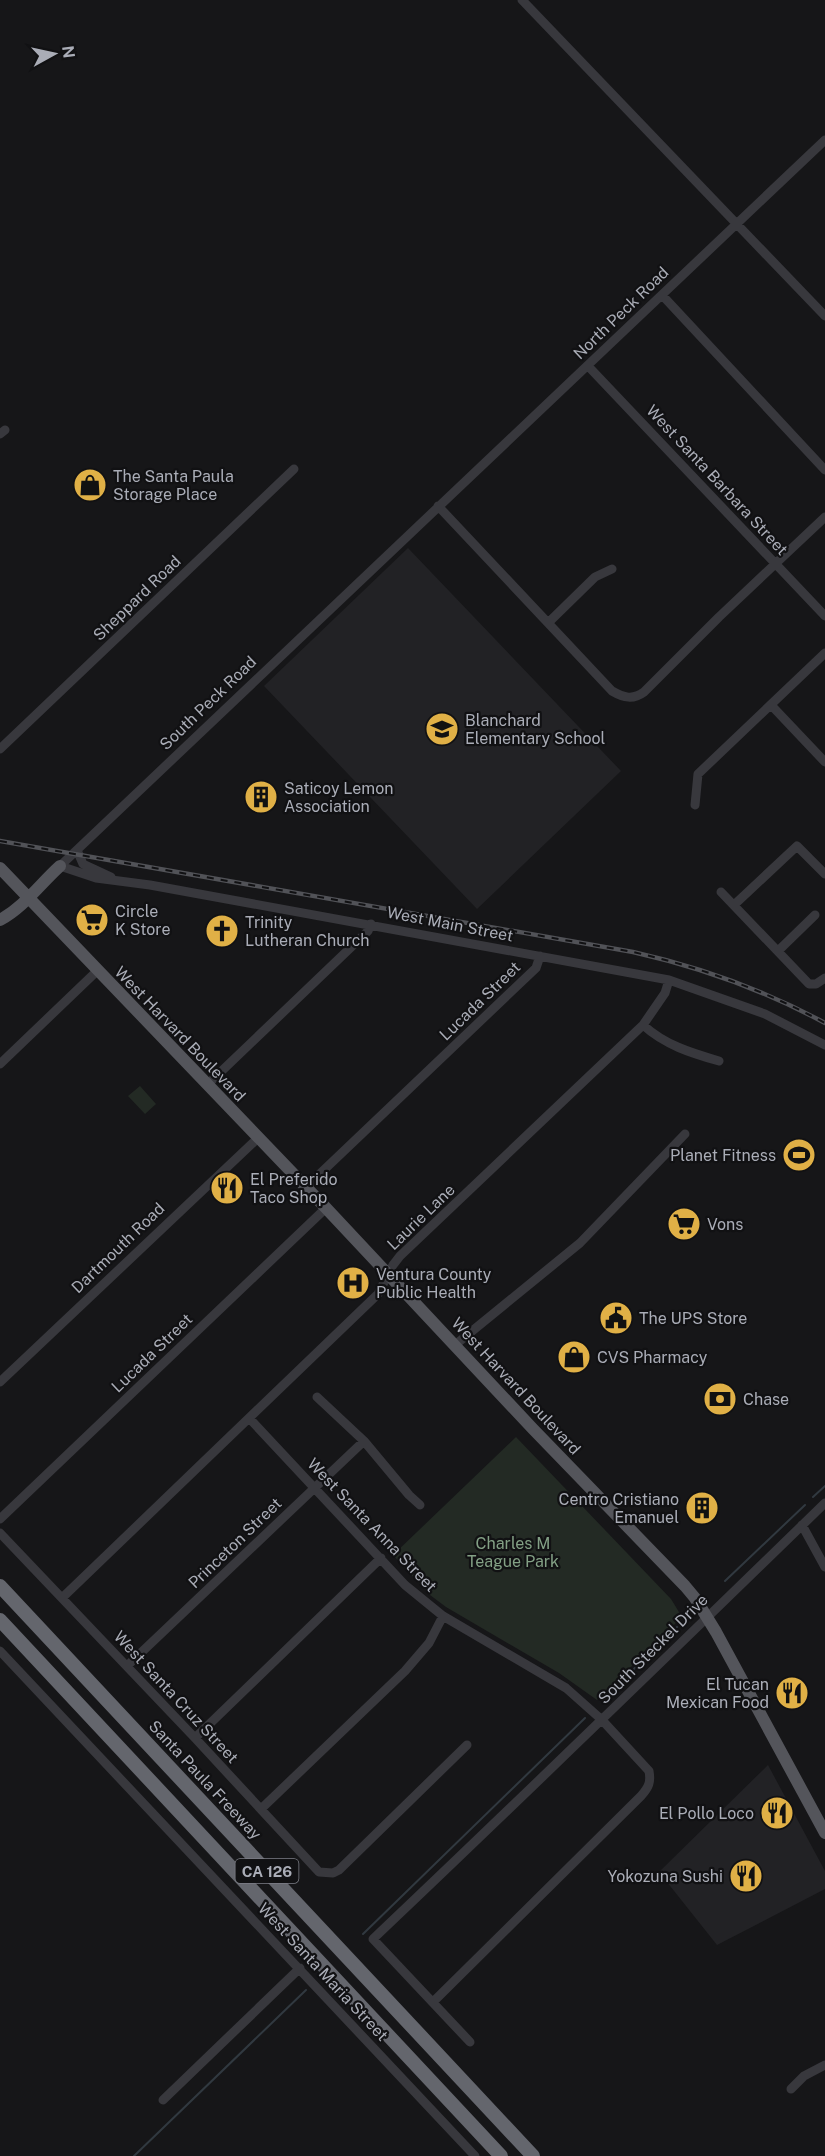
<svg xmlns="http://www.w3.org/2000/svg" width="825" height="2156" font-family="'Public Sans',sans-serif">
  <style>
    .built { fill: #222225 }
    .green { fill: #232a24 }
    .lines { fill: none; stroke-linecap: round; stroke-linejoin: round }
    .stream { stroke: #313940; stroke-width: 2 }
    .minor { stroke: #38383d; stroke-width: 9 }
    .major { stroke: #54555b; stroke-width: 12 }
    .highway { stroke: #64666d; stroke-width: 14 }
    .rail-casing { stroke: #515257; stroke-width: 4.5 }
    .rail { stroke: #111113; stroke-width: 2; stroke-dasharray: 7; stroke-linecap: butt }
    .labels { text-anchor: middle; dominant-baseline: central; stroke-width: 4.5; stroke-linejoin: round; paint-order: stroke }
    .shield { fill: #111113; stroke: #7c7e86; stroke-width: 1.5 }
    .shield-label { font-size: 15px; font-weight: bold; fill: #aaadb7 }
    .street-label { font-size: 16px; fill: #aaadb7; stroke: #111113 }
    .poi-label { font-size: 16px; fill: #aaadb7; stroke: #111113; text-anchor: start }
    .park-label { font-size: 16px; fill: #83a085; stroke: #111113 }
  </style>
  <rect width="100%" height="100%" fill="#161618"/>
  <!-- built -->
  <path class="built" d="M408 548 621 771 477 909 264 686Z
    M768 1765 825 1871V1889L717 1945 659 1872Z"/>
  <!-- green -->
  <path class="green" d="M140 1086 156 1104 145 1114 128 1096Z
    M516 1437 671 1599 682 1617 597 1700 559 1673 446 1607 430 1595 393 1555Z"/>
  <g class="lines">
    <!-- stream -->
    <path class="stream" d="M813 1497 825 1486
      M725 1581 805 1505
      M603 1699 677 1627
      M363 1934 585 1718
      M134 2156 306 1990"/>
    <!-- minor -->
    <path class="minor" d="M522 0 825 316
      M825 140 60 866 96 878 150 885 669 980 765 1014 825 1045
      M662 295 825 470
      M588 366 825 616
      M0 434 5 430
      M438 506 612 691C624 698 633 700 644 692L719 617 825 517
      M549 622 595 577 612 569
      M771 705 825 762
      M0 749 294 469
      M695 805 698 774 825 653
      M77 850 83 864 111 877
      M721 892 809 984H816L825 978
      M734 905 797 846 825 874
      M778 951 815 915
      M643 1025C665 1045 691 1053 719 1061
      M0 1064 97 971
      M207 1085 368 931 371 924
      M306 1187 536 968 540 956
      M455 1345 580 1243 685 1134
      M0 1382 258 1138
      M317 1397 364 1441 409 1495 420 1505
      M249 1418 405 1585 443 1616 566 1688 602 1720 649 1771C651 1782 649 1787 641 1796L433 2002
      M0 1519 326 1208
      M802 1525 825 1567
      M0 1533 195 1738 319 1872 333 1873 339 1870 467 1745
      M62 1598 378 1294 393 1265 400 1256 643 1025 665 993 669 980
      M0 1651 475 2156
      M127 1666 364 1441
      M195 1738 381 1558
      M261 1809 405 1671 429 1643 443 1616
      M470 2042 373 1939C525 1795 675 1649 825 1503
      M791 2089 804 2076 825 2065
      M163 2100 300 1968"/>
    <!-- major -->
    <path class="major" d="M0 868 326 1208 533 1429 685 1586 695 1598 716 1632 825 1833
      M0 920C24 907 40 884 60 866"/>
    <!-- highway -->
    <path class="highway" d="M0 1586 533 2156
      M0 1620 501 2156"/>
    <!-- rail casing -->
    <g class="rail-casing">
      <path id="rail" d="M0 841 633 952C700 967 764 990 825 1023"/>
    </g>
    <!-- rail -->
    <use href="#rail" class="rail"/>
  </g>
  <!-- icons -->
  <defs>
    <g id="shop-disc" transform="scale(1.725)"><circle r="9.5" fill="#e0b046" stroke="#111113"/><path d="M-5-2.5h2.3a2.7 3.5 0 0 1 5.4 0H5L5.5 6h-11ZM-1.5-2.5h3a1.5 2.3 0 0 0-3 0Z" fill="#111"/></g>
    <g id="school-disc" transform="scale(1.725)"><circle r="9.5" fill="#e0b046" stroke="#111113"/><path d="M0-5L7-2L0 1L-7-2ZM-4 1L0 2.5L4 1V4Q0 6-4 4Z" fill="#111"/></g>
    <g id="building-disc" transform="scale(1.725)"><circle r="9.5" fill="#e0b046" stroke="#111113"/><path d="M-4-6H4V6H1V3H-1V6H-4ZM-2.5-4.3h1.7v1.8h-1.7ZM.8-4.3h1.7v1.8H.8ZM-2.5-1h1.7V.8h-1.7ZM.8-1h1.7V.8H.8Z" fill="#111"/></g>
    <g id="supermarket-disc" transform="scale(1.725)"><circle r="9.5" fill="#e0b046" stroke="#111113"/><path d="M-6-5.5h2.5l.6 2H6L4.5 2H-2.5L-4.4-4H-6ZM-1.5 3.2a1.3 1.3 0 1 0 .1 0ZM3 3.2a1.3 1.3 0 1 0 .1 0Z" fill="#111"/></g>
    <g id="church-disc" transform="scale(1.725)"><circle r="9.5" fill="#e0b046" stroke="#111113"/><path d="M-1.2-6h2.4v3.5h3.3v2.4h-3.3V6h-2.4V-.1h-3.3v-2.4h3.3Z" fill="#111"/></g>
    <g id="stadium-disc" transform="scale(1.725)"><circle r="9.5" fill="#e0b046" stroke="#111113"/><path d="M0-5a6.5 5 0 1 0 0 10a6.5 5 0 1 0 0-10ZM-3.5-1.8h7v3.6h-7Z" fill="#111"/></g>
    <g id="restaurant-disc" transform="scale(1.725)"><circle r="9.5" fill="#e0b046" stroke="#111113"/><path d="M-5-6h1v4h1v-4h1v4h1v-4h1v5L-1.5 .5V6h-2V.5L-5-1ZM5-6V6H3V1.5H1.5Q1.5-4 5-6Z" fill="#111"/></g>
    <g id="hospital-disc" transform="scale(1.725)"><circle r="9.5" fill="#e0b046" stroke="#111113"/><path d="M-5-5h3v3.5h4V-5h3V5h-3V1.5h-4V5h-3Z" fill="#111"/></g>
    <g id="civic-disc" transform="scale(1.725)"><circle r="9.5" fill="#e0b046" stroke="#111113"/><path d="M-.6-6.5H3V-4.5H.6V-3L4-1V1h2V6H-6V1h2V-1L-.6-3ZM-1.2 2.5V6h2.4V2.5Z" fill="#111"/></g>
    <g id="bank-disc" transform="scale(1.725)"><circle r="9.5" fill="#e0b046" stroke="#111113"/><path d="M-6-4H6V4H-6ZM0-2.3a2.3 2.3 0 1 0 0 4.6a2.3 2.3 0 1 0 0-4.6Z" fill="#111"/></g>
  </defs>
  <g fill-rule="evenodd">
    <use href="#shop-disc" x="90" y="485"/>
    <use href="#school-disc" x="442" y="729"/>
    <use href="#building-disc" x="261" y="797"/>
    <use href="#supermarket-disc" x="92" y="920"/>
    <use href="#church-disc" x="222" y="931"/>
    <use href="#stadium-disc" x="799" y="1155"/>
    <use href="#restaurant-disc" x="227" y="1188"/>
    <use href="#supermarket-disc" x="684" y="1224"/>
    <use href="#hospital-disc" x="353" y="1283"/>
    <use href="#civic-disc" x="616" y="1318"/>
    <use href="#shop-disc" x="574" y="1357"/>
    <use href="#bank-disc" x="720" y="1399"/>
    <use href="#building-disc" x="702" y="1508"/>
    <use href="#restaurant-disc" x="792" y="1693"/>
    <use href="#restaurant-disc" x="777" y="1813"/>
    <use href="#restaurant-disc" x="746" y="1876"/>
  </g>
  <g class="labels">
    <!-- shield labels -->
    <rect class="shield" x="235.5" y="1859" width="63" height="24" rx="4.5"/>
    <g class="shield-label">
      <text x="267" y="1871">CA 126</text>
    </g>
    <!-- street labels -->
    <g class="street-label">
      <text transform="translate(621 313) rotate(-44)">North Peck Road</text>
      <text transform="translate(717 480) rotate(47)">West Santa Barbara Street</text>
      <text transform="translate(137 598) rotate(-44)">Sheppard Road</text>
      <text transform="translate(208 703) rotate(-44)">South Peck Road</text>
      <text transform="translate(450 924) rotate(11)">West Main Street</text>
      <text transform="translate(480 1001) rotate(-44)">Lucada Street</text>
      <text transform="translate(180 1034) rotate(46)">West Harvard Boulevard</text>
      <text transform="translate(421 1217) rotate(-44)">Laurie Lane</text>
      <text transform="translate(118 1248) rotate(-44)">Dartmouth Road</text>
      <text transform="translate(152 1353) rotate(-44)">Lucada Street</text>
      <text transform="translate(516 1386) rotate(47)">West Harvard Boulevard</text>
      <text transform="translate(372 1525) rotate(46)">West Santa Anna Street</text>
      <text transform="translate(235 1543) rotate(-44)">Princeton Street</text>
      <text transform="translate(653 1649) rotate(-45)">South Steckel Drive</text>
      <text transform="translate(176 1697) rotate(47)">West Santa Cruz Street</text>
      <text transform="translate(205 1780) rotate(47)">Santa Paula Freeway</text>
      <text transform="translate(323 1972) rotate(47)">West Santa Maria Street</text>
    </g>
    <!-- poi labels -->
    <g class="poi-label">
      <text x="113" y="476">The Santa Paula<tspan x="113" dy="18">Storage Place</tspan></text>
      <text x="465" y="720">Blanchard<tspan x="465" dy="18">Elementary School</tspan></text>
      <text x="284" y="788">Saticoy Lemon<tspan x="284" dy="18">Association</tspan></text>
      <text x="115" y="911">Circle<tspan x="115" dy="18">K Store</tspan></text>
      <text x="245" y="922">Trinity<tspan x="245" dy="18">Lutheran Church</tspan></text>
      <text x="776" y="1155" text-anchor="end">Planet Fitness</text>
      <text x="250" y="1179">El Preferido<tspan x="250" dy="18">Taco Shop</tspan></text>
      <text x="707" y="1224">Vons</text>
      <text x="376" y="1274">Ventura County<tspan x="376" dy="18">Public Health</tspan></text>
      <text x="639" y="1318">The UPS Store</text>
      <text x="597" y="1357">CVS Pharmacy</text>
      <text x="743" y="1399">Chase</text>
      <text x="679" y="1499" text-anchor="end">Centro Cristiano<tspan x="679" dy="18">Emanuel</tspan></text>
      <text x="769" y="1684" text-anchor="end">El Tucan<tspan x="769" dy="18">Mexican Food</tspan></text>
      <text x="754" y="1813" text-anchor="end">El Pollo Loco</text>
      <text x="723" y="1876" text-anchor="end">Yokozuna Sushi</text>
    </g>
    <!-- park labels -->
    <g class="park-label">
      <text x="513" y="1543">Charles M<tspan x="513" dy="18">Teague Park</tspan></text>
    </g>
  </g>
  <!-- north arrow -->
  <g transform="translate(54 54) rotate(82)" stroke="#111113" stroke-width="4.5" paint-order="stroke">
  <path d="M0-4.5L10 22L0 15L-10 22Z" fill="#aaadb7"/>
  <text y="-9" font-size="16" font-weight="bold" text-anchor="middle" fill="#aaadb7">N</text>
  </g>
</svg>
